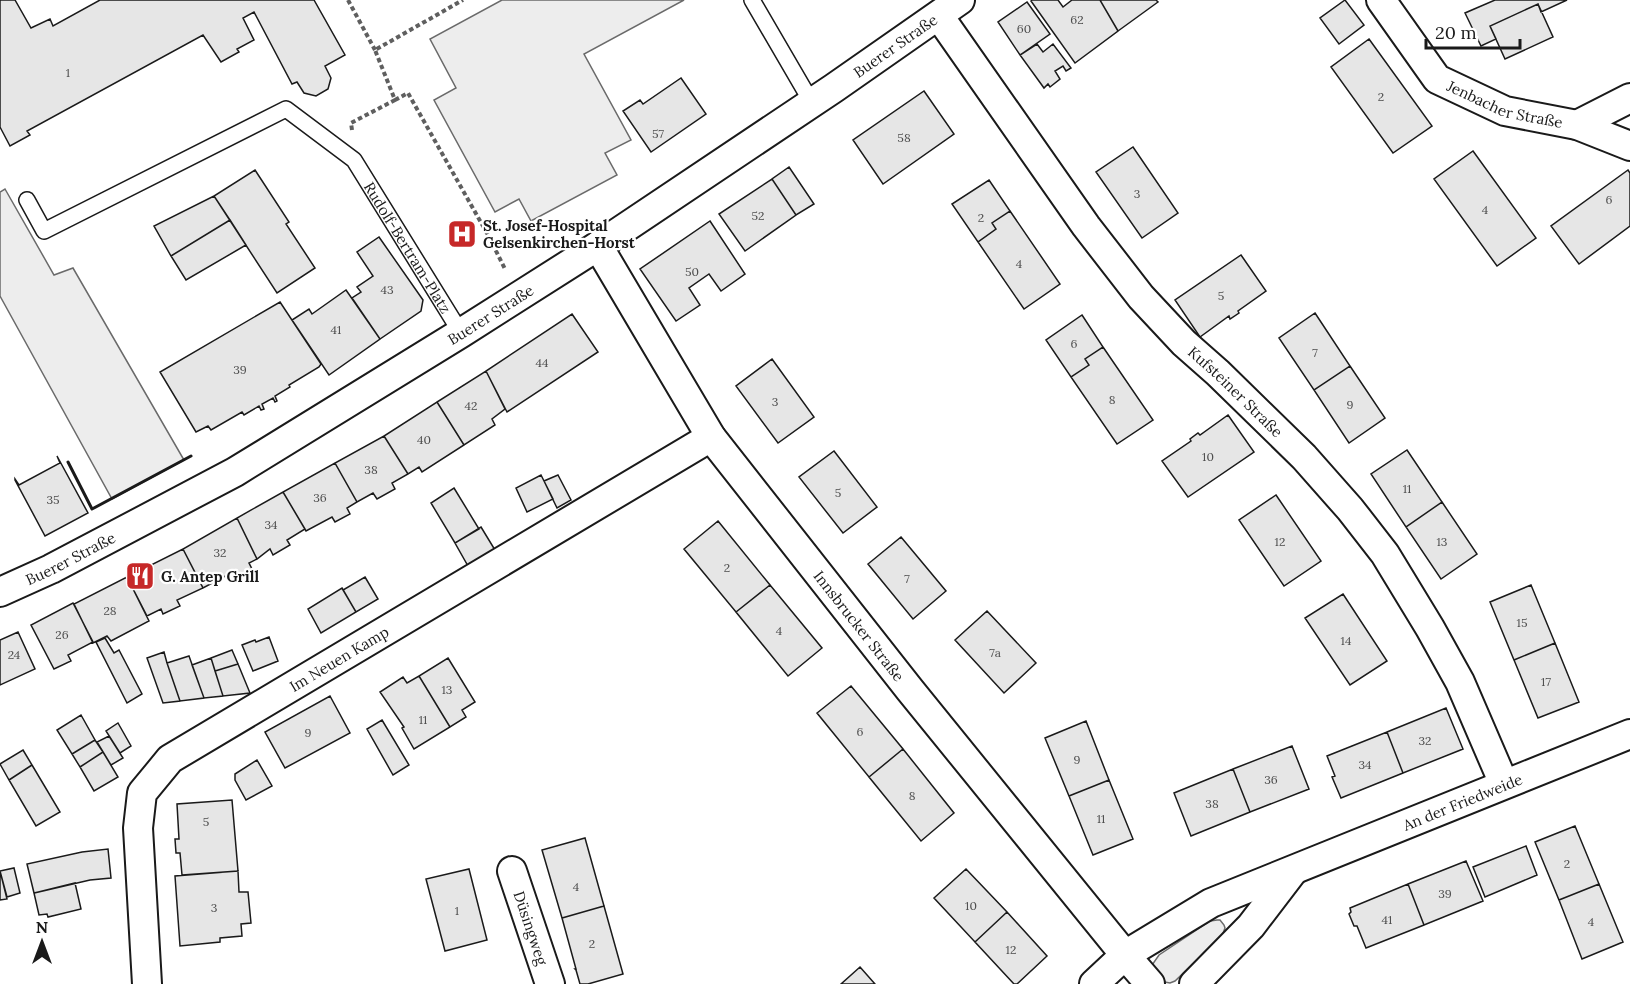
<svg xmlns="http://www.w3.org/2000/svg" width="1630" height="984" font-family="Lora,serif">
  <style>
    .built { fill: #ededed; stroke: #6a6a6a; stroke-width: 1.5 }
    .building { fill: #e6e6e6; stroke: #1a1a1a; stroke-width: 1.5 }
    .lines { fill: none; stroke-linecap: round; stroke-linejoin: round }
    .lane-casing { stroke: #1a1a1a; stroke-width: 18 }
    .street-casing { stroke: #1a1a1a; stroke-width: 32 }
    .path { stroke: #5f5f5f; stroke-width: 4; stroke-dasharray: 4.5 3; stroke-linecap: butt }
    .lane { stroke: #fff; stroke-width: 15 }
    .street { stroke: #fff; stroke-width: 28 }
    .wall { stroke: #1a1a1a; stroke-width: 3 }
    .labels { text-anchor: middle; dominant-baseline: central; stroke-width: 4.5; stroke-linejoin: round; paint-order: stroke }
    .number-label { font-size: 12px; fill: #4d4d4d }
    .street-label { font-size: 15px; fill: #1a1a1a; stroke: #fff }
    .poi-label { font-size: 15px; font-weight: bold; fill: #1a1a1a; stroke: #fff; text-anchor: start }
  </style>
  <rect width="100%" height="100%" fill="#fff"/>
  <!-- built -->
  <path class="built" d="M502 0H684L584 54 631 140 605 153 617 175 531 221 519 199 495 212 434 100 456 88 430 39Z
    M5 189 54 275 73 268 184 460 112 499 0 296V192Z
    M1217 920H1220L1224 925 1225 928 1222 936 1175 981 1170 983 1159 981 1152 965 1159 955 1210 921Z"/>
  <!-- building -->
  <path class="building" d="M0 0H15L31 28 50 19 53 26 100 0H314L345 55 325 66 331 78 328 89 316 96 304 93 297 82 292 84 254 12 243 18 254 40 237 49 239 52 221 62 203 35 27 131 30 135 10 146 0 127Z
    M1032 0H1058L1063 7 1072 0H1100L1118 31 1075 63 1031 1Z
    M1100 0H1156L1158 2 1118 31Z
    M1345 0 1364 25 1339 44 1320 18Z
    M1495 0H1567L1541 12 1538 4 1490 26 1496 39 1481 46 1465 13Z
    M1027 2 1050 34 1020 55 998 22Z
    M1538 4 1553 37 1505 59 1490 26Z
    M1369 39 1432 126 1393 153 1331 67Z
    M1037 44 1043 52 1053 44 1071 68 1066 71 1063 66 1055 71 1060 79 1050 87 1048 84 1044 88 1020 55Z
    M681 78 706 114 651 152 623 111 640 100 643 104Z
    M924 91 954 134 883 184 853 140Z
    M1133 147 1178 213 1142 238 1096 172Z
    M1473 151 1536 238 1497 266 1434 179Z
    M789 167 814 204 796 215 772 179Z
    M255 170 289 222 286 224 315 268 277 293 214 196Z
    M1628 170 1630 173V226L1579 264 1551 226Z
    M772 179 796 215 745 251 719 214Z
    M989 180 1010 211 992 223 996 229 978 242 952 204Z
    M214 196 230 220 171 256 154 226Z
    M1010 211 1060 284 1024 309 978 242 996 229 992 223Z
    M230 220 246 245 186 280 171 256Z
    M710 221 745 274 721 291 709 274 689 288 700 305 676 321 640 269Z
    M379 237 423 300 421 311 380 339 352 298 361 292 357 287 373 276 357 252Z
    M1241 255 1266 291 1238 311 1239 313 1230 319 1229 316 1200 337 1175 300Z
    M346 290 380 339 329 375 292 320 309 309 312 314Z
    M280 302 321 364 319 367 289 385 290 387 275 396 277 401 275 402 273 398 262 404 264 409 261 410 259 406 244 415 242 412 211 430 208 426 196 432 160 372Z
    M1315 313 1350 366 1314 390 1279 338Z
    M572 314 598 352 507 412 486 371Z
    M1082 315 1103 347 1085 359 1089 365 1071 377 1046 340Z
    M1103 347 1153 420 1117 444 1071 377 1089 365 1085 359Z
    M772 359 814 417 778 443 736 386Z
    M1350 366 1385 418 1349 443 1314 390Z
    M486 371 505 409 492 419 495 425 464 445 437 402Z
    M437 402 464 445 422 472 419 467 408 474 384 436Z
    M1228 415 1254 452 1188 497 1162 461 1191 441 1190 439 1198 433 1200 435Z
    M384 436 408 474 392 483 395 489 377 499 373 493 357 502 335 463Z
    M1407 450 1442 502 1406 527 1371 474Z
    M834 451 877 507 843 533 799 477Z
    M57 456 88 513 45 536 15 480V479L19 485 60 463Z
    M335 463 357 502 347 508 350 514 335 522 332 517 306 531 283 492Z
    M541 475 553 499 527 512 516 488Z
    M558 475 571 500 557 508 544 481Z
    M454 488 479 529 455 543 431 503Z
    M283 492 305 529 287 540 290 545 273 555 270 549 257 559 237 518Z
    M1276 495 1321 561 1284 586 1239 520Z
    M1442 502 1477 554 1441 579 1406 527Z
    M237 518 257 559 249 563 252 569 236 578 233 572 203 588 183 549Z
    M718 521 770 585 736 612 684 549Z
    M481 527 495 550 468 566 455 543Z
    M901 537 946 591 913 619 868 564Z
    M183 549 203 588 177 600 180 606 163 614 161 609 147 616 127 577Z
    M127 577 149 621 111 641 107 636 93 643 74 604Z
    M365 577 378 599 356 612 343 590Z
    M770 585 822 648 788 676 736 612Z
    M1531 585 1555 643 1514 660 1490 602Z
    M342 588 356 612 321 633 308 609Z
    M1343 594 1387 661 1350 685 1305 618Z
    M73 603 93 642 68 655 71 661 54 669 31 625Z
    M987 611 1036 663 1004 693 955 640Z
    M18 632 35 669 0 685V640Z
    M269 637 278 661 253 671 242 645 255 640 256 642Z
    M105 638 114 653 119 650 142 694 127 703 96 642Z
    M1555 643 1579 702 1538 718 1514 660Z
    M232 650 238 664 215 671 211 658Z
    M164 652 167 663 180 701 163 703 147 658Z
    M189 656 204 698 180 701 167 663Z
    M211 658 223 696 204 698 192 665Z
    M448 658 475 702 462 710 466 717 450 727 419 676Z
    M238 664 250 693 223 696 215 671Z
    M419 676 450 727 414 749 402 728 404 727 380 692 403 677 407 683Z
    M851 686 903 749 869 777 817 713Z
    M330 696 350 733 285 768 265 732Z
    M1446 708 1463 749 1403 773 1387 732Z
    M81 715 95 740 72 754 57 730Z
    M382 720 409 765 393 775 367 729Z
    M1086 721 1109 780 1069 796 1045 738Z
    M118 723 131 746 120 753 106 731Z
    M1387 732 1403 773 1341 798 1332 777 1335 776 1327 756Z
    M109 736 123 758 111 765 97 742Z
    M95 740 103 752 80 767 72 754Z
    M1292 746 1309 789 1250 812 1233 769Z
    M903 749 954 813 921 841 869 777Z
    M23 750 32 765 9 780 0 764Z
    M103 752 118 777 94 791 80 767Z
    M257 760 272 786 246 800 235 780V774Z
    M32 765 60 812 36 826 9 780Z
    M1233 769 1250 812 1191 836 1174 793Z
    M1109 780 1133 839 1093 855 1069 796Z
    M232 800 238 871 182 875 180 853H176L175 839H179L177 804Z
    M1575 826 1599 884 1559 900 1535 842Z
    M585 838 604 906 562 918 542 850Z
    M1526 846 1537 875 1485 897 1473 867Z
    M108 849 111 878 90 880 34 893 27 864 82 852Z
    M1466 861 1483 901 1424 925 1408 884Z
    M14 868 20 893 7 897 0 871Z
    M469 869 487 940 445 951 426 879Z
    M966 869 1007 912 975 942 934 898Z
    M0 871 7 899 0 900Z
    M238 871 239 892H248L251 923 241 924 242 936 220 938V942L180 946 175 876Z
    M75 883 81 909 48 917 47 914 39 915 34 893Z
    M1408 884 1424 925 1366 948 1357 926H1354L1349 914 1351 912 1350 908Z
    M1599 884 1623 942 1582 959 1559 900Z
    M604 906 623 974 588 984H580L576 970 575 969H576L562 918Z
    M1007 912 1047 956 1017 984H1014L975 942Z
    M860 967 875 984H841Z"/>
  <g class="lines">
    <!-- lane casing -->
    <g class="lane-casing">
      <g id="lane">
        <path d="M752 0 812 103"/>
        <path id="s1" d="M27 200 44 231 286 109 354 160 461 333"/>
      </g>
    </g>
    <!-- street casing -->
    <g class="street-casing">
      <g id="street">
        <path id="s2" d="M1381 0 1437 79 1505 111 1577 125 1630 146"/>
        <path id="s3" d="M939 16 1086 226 1141 297 1184 343 1218 373 1304 457 1350 509 1385 554 1430 628 1460 682 1504 784"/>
        <path d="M1577 125 1630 98"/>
        <path id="s4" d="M598 246 711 437 910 690 1125 955 1150 984"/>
        <path id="s5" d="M0 592 51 569 235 472 461 333 598 246 834 88 960 0"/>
        <path id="s6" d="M512 871 550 984"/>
        <path id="s7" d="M147 984 138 828 142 793 170 759 711 437"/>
        <path id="s8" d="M1094 984 1125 955 1211 903 1630 734"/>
        <path d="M1194 984 1251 926 1293 871"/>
      </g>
    </g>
    <!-- path -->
    <path class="path" d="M348 0 375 50
      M395 100 408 93 488 235 505 269
      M352 130 351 123 395 100 375 50 463 0"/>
    <!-- lane -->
    <use href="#lane" class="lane"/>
    <!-- street -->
    <use href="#street" class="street"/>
    <!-- wall -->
    <path class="wall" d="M68 462 92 509 191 456"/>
  </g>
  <!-- icons -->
  <defs>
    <g id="hospital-square" transform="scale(1.5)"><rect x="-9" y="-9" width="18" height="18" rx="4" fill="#c62828" stroke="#fff"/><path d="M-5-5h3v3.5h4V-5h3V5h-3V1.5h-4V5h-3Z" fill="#fff"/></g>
    <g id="restaurant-square" transform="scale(1.5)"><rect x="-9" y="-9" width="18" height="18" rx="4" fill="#c62828" stroke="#fff"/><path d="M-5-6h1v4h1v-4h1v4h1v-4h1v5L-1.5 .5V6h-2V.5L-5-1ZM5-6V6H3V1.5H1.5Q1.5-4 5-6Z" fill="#fff"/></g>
  </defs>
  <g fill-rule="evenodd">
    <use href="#hospital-square" x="462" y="234"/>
    <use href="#restaurant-square" x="140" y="576"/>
  </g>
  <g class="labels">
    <!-- number labels -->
    <g class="number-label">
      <text x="1077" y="19">62</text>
      <text x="1024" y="28">60</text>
      <text x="68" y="72">1</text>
      <text x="1381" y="96">2</text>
      <text x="658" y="133">57</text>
      <text x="904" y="137">58</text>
      <text x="1137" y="193">3</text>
      <text x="1609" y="199">6</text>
      <text x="1485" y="209">4</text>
      <text x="758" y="215">52</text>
      <text x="981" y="217">2</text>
      <text x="1019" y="263">4</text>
      <text x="692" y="271">50</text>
      <text x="387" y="289">43</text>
      <text x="1221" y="295">5</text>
      <text x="336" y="329">41</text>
      <text x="1074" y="343">6</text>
      <text x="1315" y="352">7</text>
      <text x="542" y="362">44</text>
      <text x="240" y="369">39</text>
      <text x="1112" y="399">8</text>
      <text x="775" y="401">3</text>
      <text x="1350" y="404">9</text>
      <text x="471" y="405">42</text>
      <text x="424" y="439">40</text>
      <text x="1208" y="456">10</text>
      <text x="371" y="469">38</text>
      <text x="1407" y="488">11</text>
      <text x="838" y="492">5</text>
      <text x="320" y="497">36</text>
      <text x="53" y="499">35</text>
      <text x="271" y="524">34</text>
      <text x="1280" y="541">12</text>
      <text x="1442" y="541">13</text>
      <text x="220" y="552">32</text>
      <text x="727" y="567">2</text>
      <text x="907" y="578">7</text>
      <text x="110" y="610">28</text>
      <text x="1522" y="622">15</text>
      <text x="779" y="630">4</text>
      <text x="62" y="634">26</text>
      <text x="1346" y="640">14</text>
      <text x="995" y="652">7a</text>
      <text x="14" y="654">24</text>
      <text x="1546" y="681">17</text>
      <text x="447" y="689">13</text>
      <text x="423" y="719">11</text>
      <text x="860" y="731">6</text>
      <text x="308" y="732">9</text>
      <text x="1425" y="740">32</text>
      <text x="1077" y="759">9</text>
      <text x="1365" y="764">34</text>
      <text x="1271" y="779">36</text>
      <text x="912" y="795">8</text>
      <text x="1212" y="803">38</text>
      <text x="1101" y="818">11</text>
      <text x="206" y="821">5</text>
      <text x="1567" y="863">2</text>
      <text x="576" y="886">4</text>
      <text x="1445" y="893">39</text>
      <text x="971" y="905">10</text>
      <text x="214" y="907">3</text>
      <text x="457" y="910">1</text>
      <text x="1387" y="919">41</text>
      <text x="1591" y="921">4</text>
      <text x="592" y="943">2</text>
      <text x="1011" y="949">12</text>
    </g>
    <!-- street labels -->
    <g class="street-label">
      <text stroke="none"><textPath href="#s5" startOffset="1050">Buerer Straße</textPath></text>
      <text stroke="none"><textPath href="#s2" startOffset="170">Jenbacher Straße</textPath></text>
      <text stroke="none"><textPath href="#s1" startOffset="494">Rudolf-Bertram-Platz</textPath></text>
      <text stroke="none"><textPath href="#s5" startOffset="564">Buerer Straße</textPath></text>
      <text stroke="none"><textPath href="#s3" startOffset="480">Kufsteiner Straße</textPath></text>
      <text stroke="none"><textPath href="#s5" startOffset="78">Buerer Straße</textPath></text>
      <text stroke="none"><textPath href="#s4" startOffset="462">Innsbrucker Straße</textPath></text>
      <text stroke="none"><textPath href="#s7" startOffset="432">Im Neuen Kamp</textPath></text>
      <text stroke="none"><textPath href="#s8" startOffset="414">An der Friedweide</textPath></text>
      <text stroke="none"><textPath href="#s6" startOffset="60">Düsingweg</textPath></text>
    </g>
    <!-- poi labels -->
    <g class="poi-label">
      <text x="483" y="225">St. Josef-Hospital<tspan x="483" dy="17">Gelsenkirchen-Horst</tspan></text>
      <text x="161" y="576">G. Antep Grill</text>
    </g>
  </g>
  <!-- north arrow -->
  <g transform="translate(42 942)" stroke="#ffffff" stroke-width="4.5" paint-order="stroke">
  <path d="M0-4.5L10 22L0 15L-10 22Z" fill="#1a1a1a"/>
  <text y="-9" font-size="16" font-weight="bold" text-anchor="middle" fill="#1a1a1a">N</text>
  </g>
  <!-- scale -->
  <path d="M1426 39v9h94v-9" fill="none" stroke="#1a1a1a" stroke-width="3"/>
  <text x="1435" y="39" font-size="18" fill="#1a1a1a" stroke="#ffffff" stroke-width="4.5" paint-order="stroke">20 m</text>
</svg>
